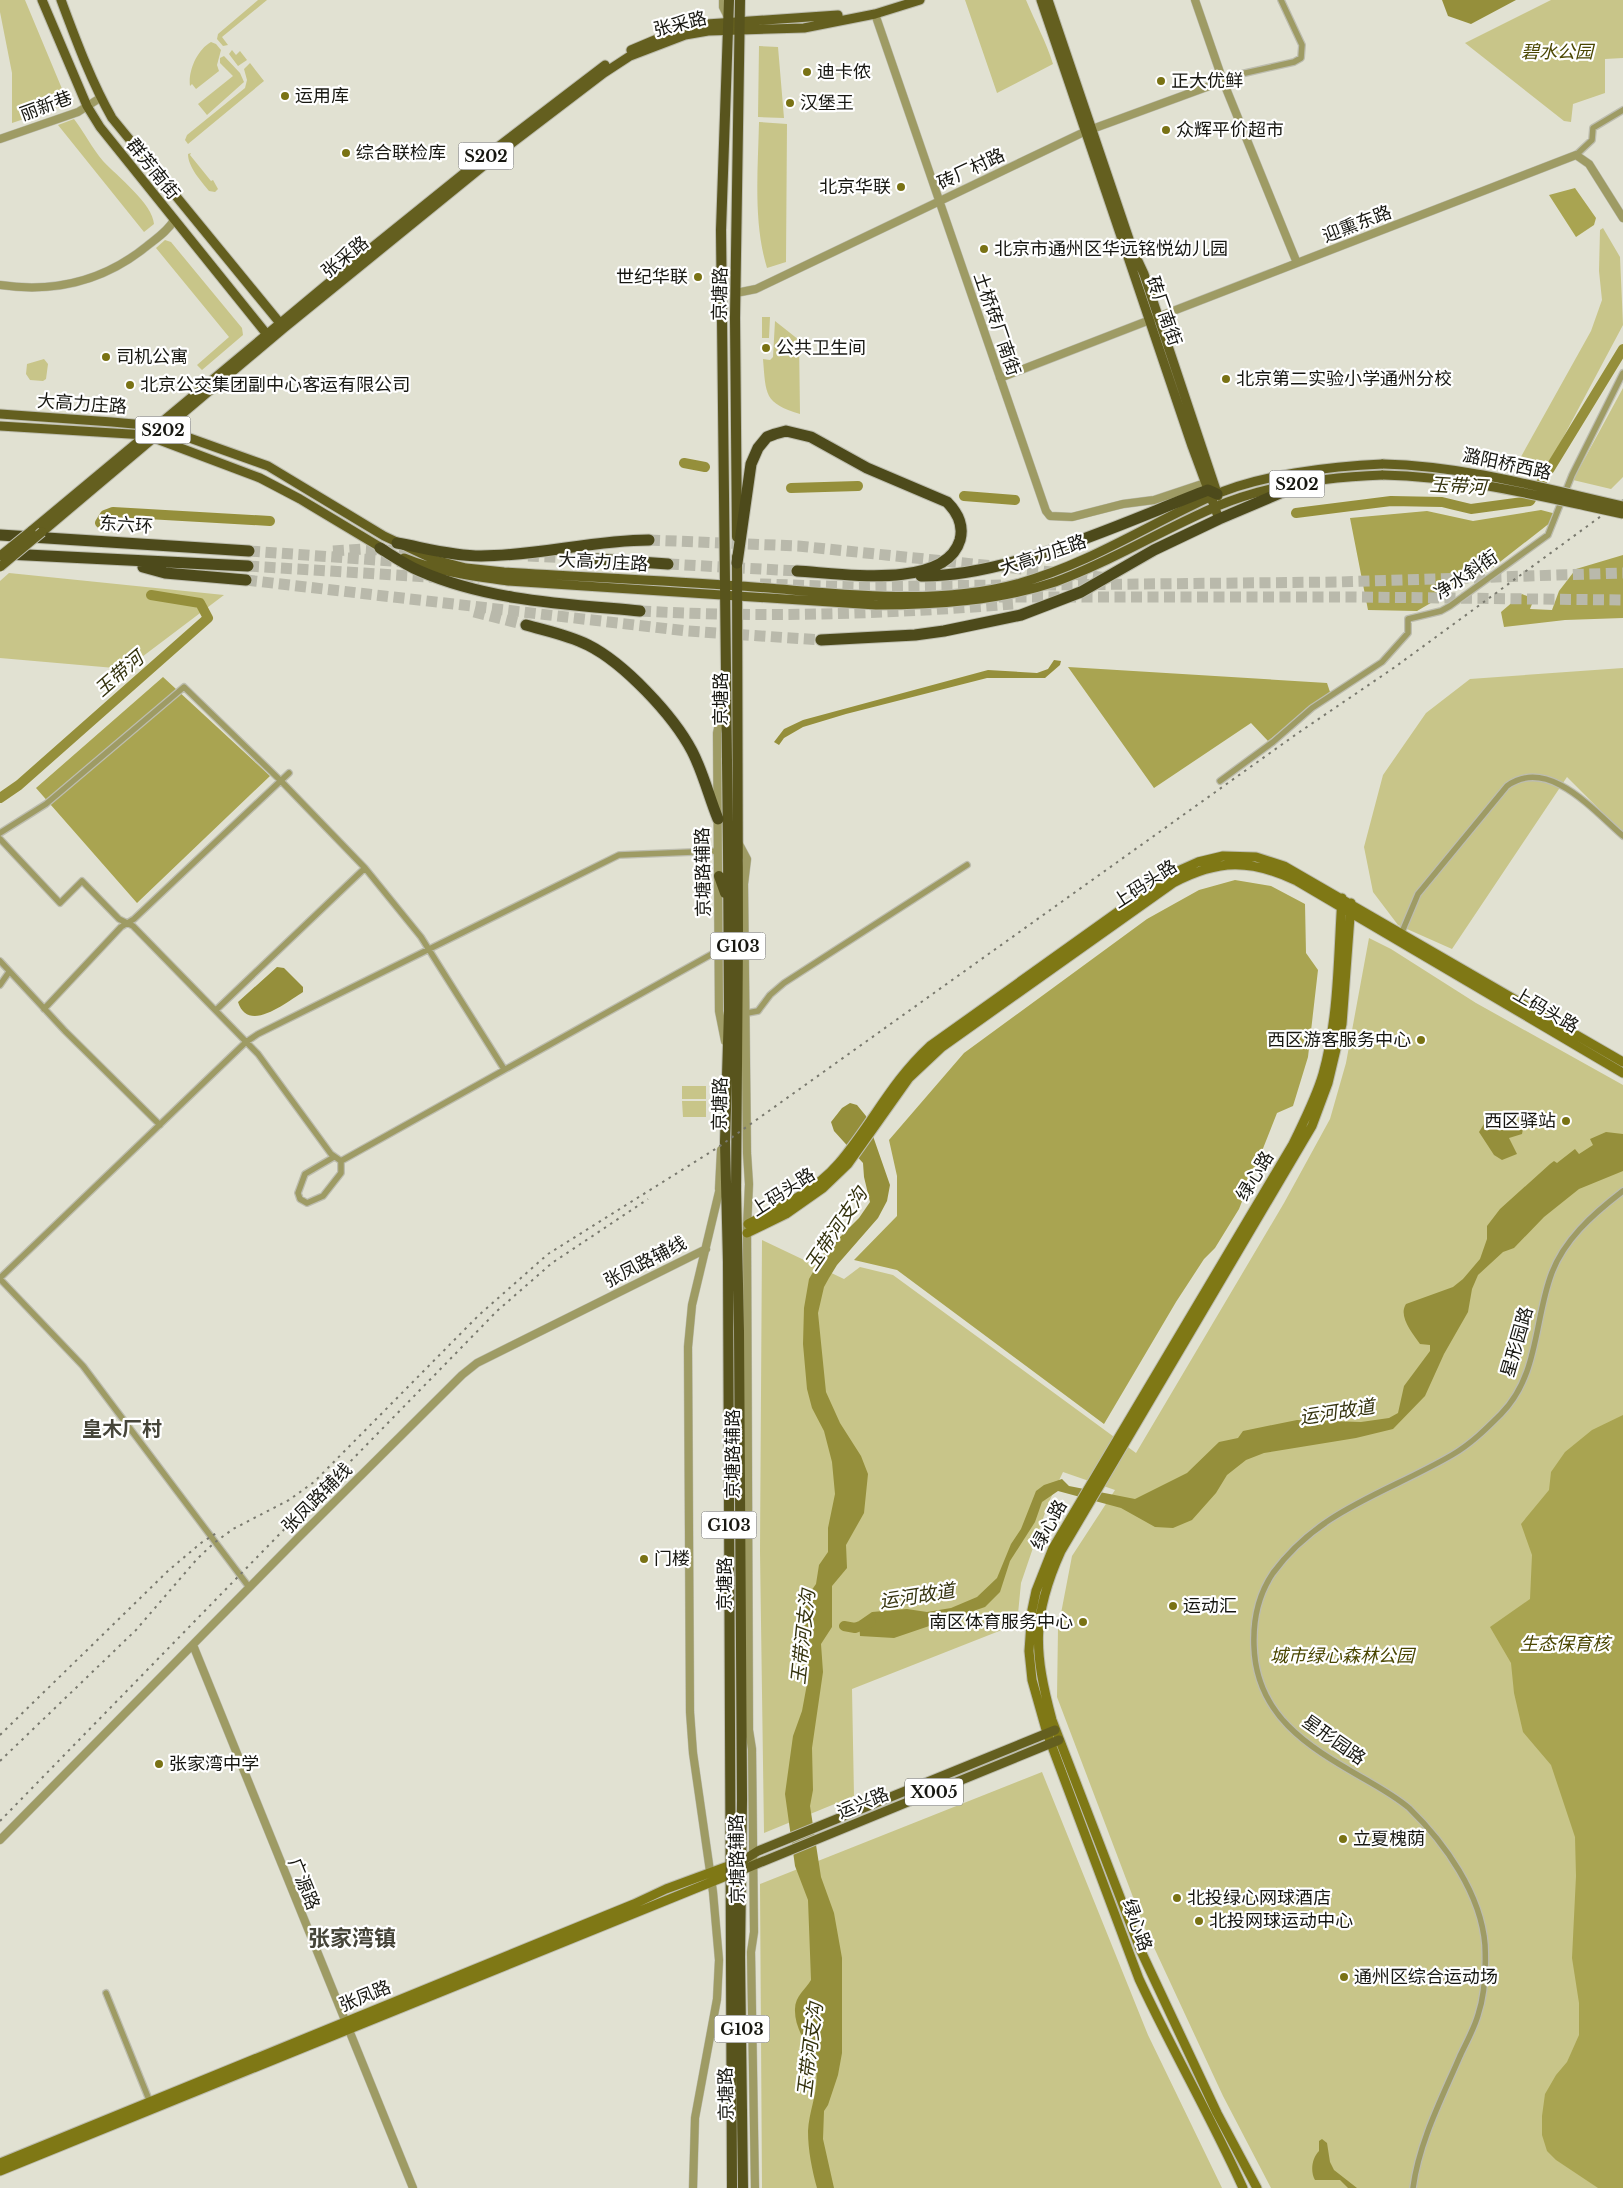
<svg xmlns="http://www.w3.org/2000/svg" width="1623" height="2188" font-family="'Libre Baskerville','Noto Sans SC',serif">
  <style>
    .green { fill: #c8c589 }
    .forest { fill: #a9a451 }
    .water { fill: #958f3b }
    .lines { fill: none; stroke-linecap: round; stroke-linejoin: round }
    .river { stroke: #958f3b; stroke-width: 10 }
    .motorway-tunnel { stroke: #b9b9ab; stroke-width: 11; stroke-dasharray: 11 5.5; stroke-linecap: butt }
    .minor-casing { stroke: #bdbdaf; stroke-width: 8 }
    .tertiary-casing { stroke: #bdbdaf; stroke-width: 9 }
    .secondary-casing { stroke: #bdbdaf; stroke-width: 11 }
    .primary-casing { stroke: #bdbdaf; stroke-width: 11 }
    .trunk-casing { stroke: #bdbdaf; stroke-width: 12 }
    .motorway-casing { stroke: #bdbdaf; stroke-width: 13 }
    .minor { stroke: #9e9b64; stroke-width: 5.5 }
    .tertiary { stroke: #9e9b64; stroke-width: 8 }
    .secondary { stroke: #7f7815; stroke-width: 9 }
    .primary { stroke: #645f1f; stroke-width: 9 }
    .trunk { stroke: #58541d; stroke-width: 10 }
    .motorway { stroke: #4d4a1b; stroke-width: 11 }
    .rail { stroke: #79796e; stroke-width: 2; stroke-dasharray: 2.5 5; stroke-linecap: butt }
    .primary-bridge-casing { stroke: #bdbdaf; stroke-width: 11; stroke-linecap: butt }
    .primary-bridge { stroke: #645f1f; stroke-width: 9 }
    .poi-dot { fill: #797214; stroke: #fff; stroke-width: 2 }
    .labels { text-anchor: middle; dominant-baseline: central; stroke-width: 4.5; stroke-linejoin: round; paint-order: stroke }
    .shield { fill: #fff; stroke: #5d5d58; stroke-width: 1 }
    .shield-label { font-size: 16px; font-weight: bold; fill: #171711 }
    .street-label { font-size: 18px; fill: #171711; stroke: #fff }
    .park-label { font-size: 18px; font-style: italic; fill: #4a4601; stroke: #fff }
    .poi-label { font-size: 18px; fill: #171711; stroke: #fff; text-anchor: start }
    .water-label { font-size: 19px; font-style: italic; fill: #35330e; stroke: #fff }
    .quarter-label { font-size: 20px; font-weight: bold; fill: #464539; stroke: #fff }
    .district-label { font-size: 22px; font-weight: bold; fill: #464539; stroke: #fff }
  </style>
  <rect width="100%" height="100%" fill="#e1e1d2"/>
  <!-- green -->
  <path class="green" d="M0 0H25L65 96 63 106 12 123V73L0 12Z
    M258 0H267L222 37 228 45 223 46 217 39 218 34Z
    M965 0H1026C1035 22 1046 41 1053 64L997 93Z
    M1551 0H1623V58L1605 59V93L1573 104 1571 122 1564 121 1465 43Z
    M211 42 216 44 221 50 217 65 219 71 196 89 192 84 190 86C188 71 197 50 211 42Z
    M759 46 778 47 784 118 758 117Z
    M232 50 236 55 240 51 247 60 238 66 229 54Z
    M224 56 240 73 244 82 207 115 198 104 233 76 220 63V58Z
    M250 63 264 81 188 144 185 140 187 135 245 88 247 80 244 69Z
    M74 119C84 132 92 148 103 161 117 176 153 204 154 224L144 232 58 125Z
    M759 122 787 124 786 262 767 268C753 222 758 170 759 122Z
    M191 153 190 155 211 181 213 180 218 189 215 192 209 191C201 181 188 167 188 154Z
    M1603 228 1620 257 1623 325 1541 479 1513 471 1591 331 1602 300 1599 271 1600 230Z
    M165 240 171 242 242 328 243 335 202 370 197 365 229 337 156 248Z
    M762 317H770L769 338H762Z
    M775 321 799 340 800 414C764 403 766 395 763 359L770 360 773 357Z
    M44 359 48 364 46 379 43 381 30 380 26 374 27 364Z
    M1623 388V477L1611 489 1573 480Z
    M9 573 224 595 126 669 0 658V581Z
    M1623 668V833L1567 777 1452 949 1398 925 1373 892 1364 847 1383 775 1426 713 1470 679Z
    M1369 938 1391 949 1476 1003 1623 1085V2188H1271L1223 2096 1144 1926 1057 1697 1058 1629 1072 1556 1115 1490 1063 1472 1048 1504 1021 1583 1017 1624 852 1689 854 1796 764 1833 760 1551 762 1240 844 1279 860 1267 893 1275 1136 1453 1284 1203 1330 1119 1346 1063Z
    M682 1086H706V1099H682Z
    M682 1101H706V1117H683Z
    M1042 1772 1148 2035 1222 2188H762L760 1884Z"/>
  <!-- forest -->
  <path class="forest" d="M1575 188 1596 218 1594 225 1576 237 1549 195Z
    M1541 510 1560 515 1496 565 1417 611 1368 610 1350 518 1427 511 1473 521Z
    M1623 555V618L1565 620 1504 627 1501 612 1522 594 1534 599 1530 609 1552 610 1559 591 1576 569Z
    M1068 667 1327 683 1330 692 1268 741 1251 723 1154 788Z
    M163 677 270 776 137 903 36 788Z
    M1235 880 1271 886 1305 904 1306 953 1318 970 1308 1057 1293 1106 1277 1113 1239 1209 1215 1248 1204 1259 1176 1302 1104 1424 897 1270 854 1260 897 1216V1176L889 1140 964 1053 1147 919 1199 890Z
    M1623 1415V2188H1598L1556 2160 1547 2151 1542 2135V2116L1545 2094 1556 2075 1567 2062 1579 2035V2003L1572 1958 1576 1876 1575 1837 1551 1765 1523 1732 1514 1693 1511 1663 1490 1627 1530 1599 1532 1555 1521 1524 1549 1490 1551 1472 1565 1452 1592 1430Z"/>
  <!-- water -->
  <path class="water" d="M1442 0H1516L1471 24 1448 16Z
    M1054 660 1061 661 1060 665 1045 678H987L846 714 803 727 784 738 779 745 774 742 784 729 803 720 988 670 1037 673 1048 669Z
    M277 967 284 968 303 987V992C287 1002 248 1034 238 1002Z
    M850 1103 857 1105 866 1116 890 1185 887 1201 878 1218 837 1265 829 1278 824 1287 818 1313 826 1392 840 1423 861 1456 868 1474 864 1513 846 1545 847 1568 832 1586V1627L821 1644 823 1672 812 1748 813 1790 810 1806 821 1877 834 1913 842 1958V2053L838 2075 828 2105 824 2111 823 2139 834 2188H817C812 2170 808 2150 808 2131 809 2110 819 2091 816 2070 812 2049 794 2031 795 2009 795 1996 806 1989 811 1980L808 1900 795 1866 785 1794 793 1736 802 1711 807 1684 809 1652 800 1634 801 1620 804 1601 816 1584 819 1565 828 1552V1528L835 1494 832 1462 824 1431 812 1408 807 1389 803 1344 804 1308 809 1279 824 1253 859 1218 870 1202 864 1177 863 1163 834 1131 831 1122 842 1108Z
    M1504 1113H1509L1523 1129 1522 1134 1509 1138 1517 1154 1502 1160 1494 1155 1479 1132 1484 1124H1494L1499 1115Z
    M1606 1132 1623 1134V1171L1579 1189 1544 1217 1514 1248 1503 1252 1478 1275 1472 1289 1468 1312 1444 1354 1425 1396 1393 1429 1356 1438 1264 1453 1246 1460 1227 1475 1216 1493 1192 1520 1173 1528 1155 1527 1121 1508 1058 1491 1042 1502 1035 1522 1010 1561 1000 1592 985 1607 894 1638 860 1636 859 1621 872 1612 907 1609 927 1612 951 1608 977 1597 997 1578 1011 1544 1021 1529 1036 1491 1044 1485 1062 1479 1069 1486 1135 1499 1187 1473 1219 1442 1238 1438 1243 1431 1297 1420 1361 1422 1389 1418 1398 1413 1404 1386 1430 1351V1345L1420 1344C1412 1333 1398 1316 1406 1304L1453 1287 1463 1279 1480 1259 1487 1239V1226L1500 1209 1550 1164 1554 1161 1557 1163 1575 1149 1579 1154 1593 1145 1590 1139Z
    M1322 2139 1327 2143 1330 2162 1334 2170 1357 2188H1348L1340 2180H1315C1310 2171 1312 2158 1319 2151V2141Z"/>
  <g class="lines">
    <!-- river -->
    <path class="river" d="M684 463 705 467
      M791 488 858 486
      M964 496 1015 500
      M1296 513 1391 501 1442 502 1471 509 1530 501 1623 349
      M100 523 105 515 113 512 270 521
      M0 798 19 785 208 618 200 603 151 595
      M844 1626 855 1628 871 1622"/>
    <!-- motorway-tunnel -->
    <path class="motorway-tunnel" d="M649 540 798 546 1110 578
      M249 551 405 562
      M333 551 363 549 420 552
      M528 556 597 559
      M668 564 797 571
      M248 566 479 580
      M246 580 687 631 821 640
      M760 584 855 587 1001 585
      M1045 585 1338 582 1623 573
      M759 594H803
      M999 597H1356L1623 600
      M640 611C764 618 889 614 1013 604
      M474 612 526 625"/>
    <!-- minor casing -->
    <g class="minor-casing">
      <path id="minor" d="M1223 81 1232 76 1294 62 1301 58 1302 45 1281 0
        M1576 155 1592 140 1593 128 1623 110
        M1220 781 1273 742 1312 708 1382 662 1408 633V619L1441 611 1450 606 1548 535 1572 475 1623 373
        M0 833 46 804 184 687 281 781 365 868 421 937 504 1069
        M0 839 60 903 82 881 119 919 133 926 258 1054 331 1154 341 1161
        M1402 932 1418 894 1507 786C1548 756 1594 811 1623 836
        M0 961 65 1031 160 1125
        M0 985 9 972
        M44 1009 121 927 134 919 289 773
        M216 1010 365 868
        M742 1014 758 1011 770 995 784 983 967 865
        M334 1157 305 1174 298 1193 300 1199 307 1203 323 1196 341 1173V1161
        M341 1161 730 944
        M0 1278 246 1042 258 1034 619 855 718 851
        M0 1279 83 1366 249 1587
        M106 1993 150 2102
        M1413 2188C1419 2142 1442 2098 1460 2056 1466 2043 1474 2029 1478 2015 1485 1994 1486 1967 1485 1945 1481 1894 1445 1843 1409 1808 1395 1796 1377 1786 1361 1777 1307 1746 1256 1715 1254 1646 1253 1620 1258 1595 1273 1573 1320 1509 1387 1493 1452 1455 1471 1444 1486 1429 1501 1414 1538 1376 1534 1325 1550 1278 1562 1241 1593 1214 1623 1191"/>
    </g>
    <!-- tertiary casing -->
    <g class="tertiary-casing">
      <path id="tertiary" d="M723 0V7L728 17
        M1195 0 1223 81 1297 263
        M875 14 1046 511 1050 516 1072 517 1123 504 1154 500 1205 483
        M0 139 78 112 100 98
        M0 285C54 293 104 281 147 246 157 238 168 231 174 220
        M736 293 756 289 1084 132 1223 81
        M1000 378 1576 155 1589 164 1623 218
        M724 701 717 733 719 1011 725 1041
        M738 842 747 859 744 884 747 1153 749 1184 747 1227 749 1730 752 1749 754 1932 751 1952 755 2188
        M719 1189 721 1150
        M193 1645 413 2188
        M0 1840 299 1537 462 1375 477 1363 706 1249
        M693 2188 695 2118 717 1999 719 1960 713 1892 693 1753 690 1712 688 1347 692 1305 719 1192 725 1179"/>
    </g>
    <!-- secondary casing -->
    <g class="secondary-casing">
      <path id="secondary" d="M748 1224C780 1208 815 1191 839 1163 873 1123 890 1083 930 1046L1171 874 1198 862 1223 856 1256 857 1284 866 1623 1062
        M747 1233 786 1214 823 1188 848 1164 909 1078 942 1047 1173 883C1218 859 1251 859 1297 881L1623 1073
        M0 2163 634 1904 666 1889 742 1861
        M0 2171 736 1872
        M1243 2188C1211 2117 1172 2050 1139 1979L1047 1733 1032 1680 1029 1651 1032 1610 1036 1591 1053 1548 1293 1144C1304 1121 1316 1098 1323 1074 1339 1017 1338 956 1342 898
        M1257 2188 1217 2113 1140 1949 1052 1720C1034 1653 1031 1617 1061 1551L1312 1126 1328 1083 1342 1024 1351 903"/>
    </g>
    <!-- primary casing -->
    <g class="primary-casing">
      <path id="primary" d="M42 0 87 106 100 127 269 337
        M61 0C76 40 91 81 112 118L284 328
        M1041 0 1192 446 1219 519
        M1048 0 1132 248 1144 274 1218 496
        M631 50 683 28 707 24 838 15
        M0 414 112 422 156 426 268 466 384 536 435 560 466 568 504 572C582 577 661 580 740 586 832 592 929 608 1020 583 1088 564 1146 526 1210 497 1257 475 1332 466 1383 464
        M0 426 146 435 154 438 260 478 300 499 385 550
        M31 531 349 266 478 162 605 65
        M42 532 284 328 503 150 604 73 630 56 685 35 708 31 804 28 875 14 920 0
        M404 558C438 572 472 576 508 581L876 605C936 605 998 601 1055 582 1110 562 1160 531 1213 508 1265 485 1327 477 1383 475
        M742 1861 758 1851 1055 1730
        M742 1870 1059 1740"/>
    </g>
    <!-- trunk casing -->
    <g class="trunk-casing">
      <path id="trunk" d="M729 0 721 230 728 850 729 1011 725 1142 728 1262 732 2188
        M737 537 735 318 740 0
        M737 557 738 940 736 1190 739 1331 742 1800 740 1957 743 2188
        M719 876 725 893"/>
    </g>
    <!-- motorway casing -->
    <g class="motorway-casing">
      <path id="motorway" d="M0 535 249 551
        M397 543C425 548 453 556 481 556 538 556 593 540 649 540
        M380 548C393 556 406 565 420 571 489 601 566 604 640 611
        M7 554 248 566
        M597 559 668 564
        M737 563 751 464 758 448 767 437 775 434 786 431 811 437 867 468 947 502C957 512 964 525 960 540 945 591 838 573 797 571
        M143 567 165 573 246 580
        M921 576C1010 577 1124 522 1208 490L1217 494
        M526 625C547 631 568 635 588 645 624 663 673 715 692 751 703 772 709 797 718 819
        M821 640 915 635 944 631 1021 615 1081 592 1154 550 1219 519 1304 483"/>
    </g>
    <!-- minor -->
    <use href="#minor" class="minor"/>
    <!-- tertiary -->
    <use href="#tertiary" class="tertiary"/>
    <!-- secondary -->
    <use href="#secondary" class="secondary"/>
    <!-- primary -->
    <use href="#primary" class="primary"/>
    <!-- trunk -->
    <use href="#trunk" class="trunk"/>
    <!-- motorway -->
    <use href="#motorway" class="motorway"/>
    <!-- rail -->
    <path class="rail" d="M0 1735 169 1570 201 1543 218 1532
      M0 1761 136 1630 197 1559 214 1543 233 1529 289 1500 314 1482 479 1315 548 1254 717 1148 1298 733 1395 667 1623 500
      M0 1821 497 1311 552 1263 648 1199"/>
    <!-- primary-bridge casing -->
    <g class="primary-bridge-casing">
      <path id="primary-bridge" d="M1383 464C1465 466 1543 488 1623 506
        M1383 475C1466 477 1543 497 1623 514
        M0 556 31 531
        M0 567 42 532"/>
    </g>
    <!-- primary-bridge -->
    <use href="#primary-bridge" class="primary-bridge"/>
  </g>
  <!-- markers -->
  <g class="poi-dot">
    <circle cx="807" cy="72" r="5"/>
    <circle cx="1161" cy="81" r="5"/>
    <circle cx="285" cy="96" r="5"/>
    <circle cx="790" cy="103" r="5"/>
    <circle cx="1166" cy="130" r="5"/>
    <circle cx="346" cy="153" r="5"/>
    <circle cx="901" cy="187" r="5"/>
    <circle cx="984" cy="249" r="5"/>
    <circle cx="698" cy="277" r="5"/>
    <circle cx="766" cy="348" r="5"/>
    <circle cx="106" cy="357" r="5"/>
    <circle cx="1226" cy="379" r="5"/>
    <circle cx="130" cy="385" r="5"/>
    <circle cx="1421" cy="1040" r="5"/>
    <circle cx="1566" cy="1121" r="5"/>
    <circle cx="644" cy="1559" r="5"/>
    <circle cx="1173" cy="1606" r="5"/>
    <circle cx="1083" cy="1622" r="5"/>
    <circle cx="159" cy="1764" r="5"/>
    <circle cx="1343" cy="1839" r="5"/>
    <circle cx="1177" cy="1898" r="5"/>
    <circle cx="1199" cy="1921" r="5"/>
    <circle cx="1344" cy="1977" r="5"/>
  </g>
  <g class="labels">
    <!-- shield labels -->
    <g class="shield">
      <rect x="458.5" y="142.5" width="55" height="27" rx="4"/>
      <rect x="135.5" y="416.5" width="55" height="27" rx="4"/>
      <rect x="1269.5" y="470.5" width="55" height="27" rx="4"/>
      <rect x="710.5" y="932.5" width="55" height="27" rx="4"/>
      <rect x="701.5" y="1511.5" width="55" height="27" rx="4"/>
      <rect x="905" y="1778.5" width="58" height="27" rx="4"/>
      <rect x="714.5" y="2015.5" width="55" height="27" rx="4"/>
    </g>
    <g class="shield-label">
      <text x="486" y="156">S202</text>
      <text x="163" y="430">S202</text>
      <text x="1297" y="484">S202</text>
      <text x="738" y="946">G103</text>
      <text x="729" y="1525">G103</text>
      <text x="934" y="1792">X005</text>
      <text x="742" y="2029">G103</text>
    </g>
    <!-- street labels -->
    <g class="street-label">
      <text transform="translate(680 24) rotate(-14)">张采路</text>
      <text transform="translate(46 106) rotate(-20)">丽新巷</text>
      <text transform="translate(153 169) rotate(51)">群芳南街</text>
      <text transform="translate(971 169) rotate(-25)">砖厂村路</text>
      <text transform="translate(1357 224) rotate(-21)">迎熏东路</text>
      <text transform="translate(345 257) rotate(-39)">张采路</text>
      <text transform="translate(720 294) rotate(-89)">京塘路</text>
      <text transform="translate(1164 311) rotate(71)">砖厂南街</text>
      <text transform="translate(997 324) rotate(71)">土桥砖厂南街</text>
      <text transform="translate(82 404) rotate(4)">大高力庄路</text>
      <text transform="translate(1507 464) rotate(12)">潞阳桥西路</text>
      <text transform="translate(126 525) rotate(4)">东六环</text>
      <text transform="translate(1043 555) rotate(-19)">大高力庄路</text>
      <text transform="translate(603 562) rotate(3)">大高力庄路</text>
      <text transform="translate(1466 575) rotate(-34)">净水斜街</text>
      <text transform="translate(721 699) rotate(-90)">京塘路</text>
      <text transform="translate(703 872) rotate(-91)">京塘路辅路</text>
      <text transform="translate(1145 884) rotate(-33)">上码头路</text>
      <text transform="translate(1546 1010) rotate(30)">上码头路</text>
      <text transform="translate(720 1104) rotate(-89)">京塘路</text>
      <text transform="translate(1255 1176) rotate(-59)">绿心路</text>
      <text transform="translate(783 1192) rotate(-33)">上码头路</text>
      <text transform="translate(645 1262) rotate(-27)">张凤路辅线</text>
      <text transform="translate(1517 1342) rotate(-74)">星形园路</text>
      <text transform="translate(733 1454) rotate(-90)">京塘路辅路</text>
      <text transform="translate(317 1498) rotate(-45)">张凤路辅线</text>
      <text transform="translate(1049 1525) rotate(-61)">绿心路</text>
      <text transform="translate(725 1584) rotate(-90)">京塘路</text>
      <text transform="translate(1334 1740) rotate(35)">星形园路</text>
      <text transform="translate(863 1803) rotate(-22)">运兴路</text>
      <text transform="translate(737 1859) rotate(-91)">京塘路辅路</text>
      <text transform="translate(304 1884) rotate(68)">广源路</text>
      <text transform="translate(1137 1925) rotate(70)">绿心路</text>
      <text transform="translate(365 1996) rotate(-22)">张凤路</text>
      <text transform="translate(726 2094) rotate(-91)">京塘路</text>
    </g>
    <!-- park labels -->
    <g class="park-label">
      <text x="1557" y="52">碧水公园</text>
      <text x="1565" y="1644">生态保育核</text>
      <text x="1342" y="1656">城市绿心森林公园</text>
    </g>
    <!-- poi labels -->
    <g class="poi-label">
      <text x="817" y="72">迪卡侬</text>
      <text x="1171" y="81">正大优鲜</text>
      <text x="295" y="96">运用库</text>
      <text x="800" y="103">汉堡王</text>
      <text x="1176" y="130">众辉平价超市</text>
      <text x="356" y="153">综合联检库</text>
      <text x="891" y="187" text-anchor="end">北京华联</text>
      <text x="994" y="249">北京市通州区华远铭悦幼儿园</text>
      <text x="688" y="277" text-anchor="end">世纪华联</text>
      <text x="776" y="348">公共卫生间</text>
      <text x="116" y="357">司机公寓</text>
      <text x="1236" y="379">北京第二实验小学通州分校</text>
      <text x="140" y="385">北京公交集团副中心客运有限公司</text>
      <text x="1411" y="1040" text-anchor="end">西区游客服务中心</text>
      <text x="1556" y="1121" text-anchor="end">西区驿站</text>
      <text x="654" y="1559">门楼</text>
      <text x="1183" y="1606">运动汇</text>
      <text x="1073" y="1622" text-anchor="end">南区体育服务中心</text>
      <text x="169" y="1764">张家湾中学</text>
      <text x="1353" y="1839">立夏槐荫</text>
      <text x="1187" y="1898">北投绿心网球酒店</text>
      <text x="1209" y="1921">北投网球运动中心</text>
      <text x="1354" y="1977">通州区综合运动场</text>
    </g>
    <!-- water labels -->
    <g class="water-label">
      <text transform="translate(1458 486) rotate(3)">玉带河</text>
      <text transform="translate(119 674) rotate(-41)">玉带河</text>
      <text transform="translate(836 1229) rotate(-56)">玉带河支沟</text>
      <text transform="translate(1337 1412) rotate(-9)">运河故道</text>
      <text transform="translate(917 1596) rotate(-9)">运河故道</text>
      <text transform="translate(803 1637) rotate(-84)">玉带河支沟</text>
      <text transform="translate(810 2050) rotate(-83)">玉带河支沟</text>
    </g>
    <!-- quarter labels -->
    <g class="quarter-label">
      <text x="122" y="1429">皇木厂村</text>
    </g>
    <!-- district labels -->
    <g class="district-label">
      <text x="352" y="1938">张家湾镇</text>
    </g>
  </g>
</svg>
